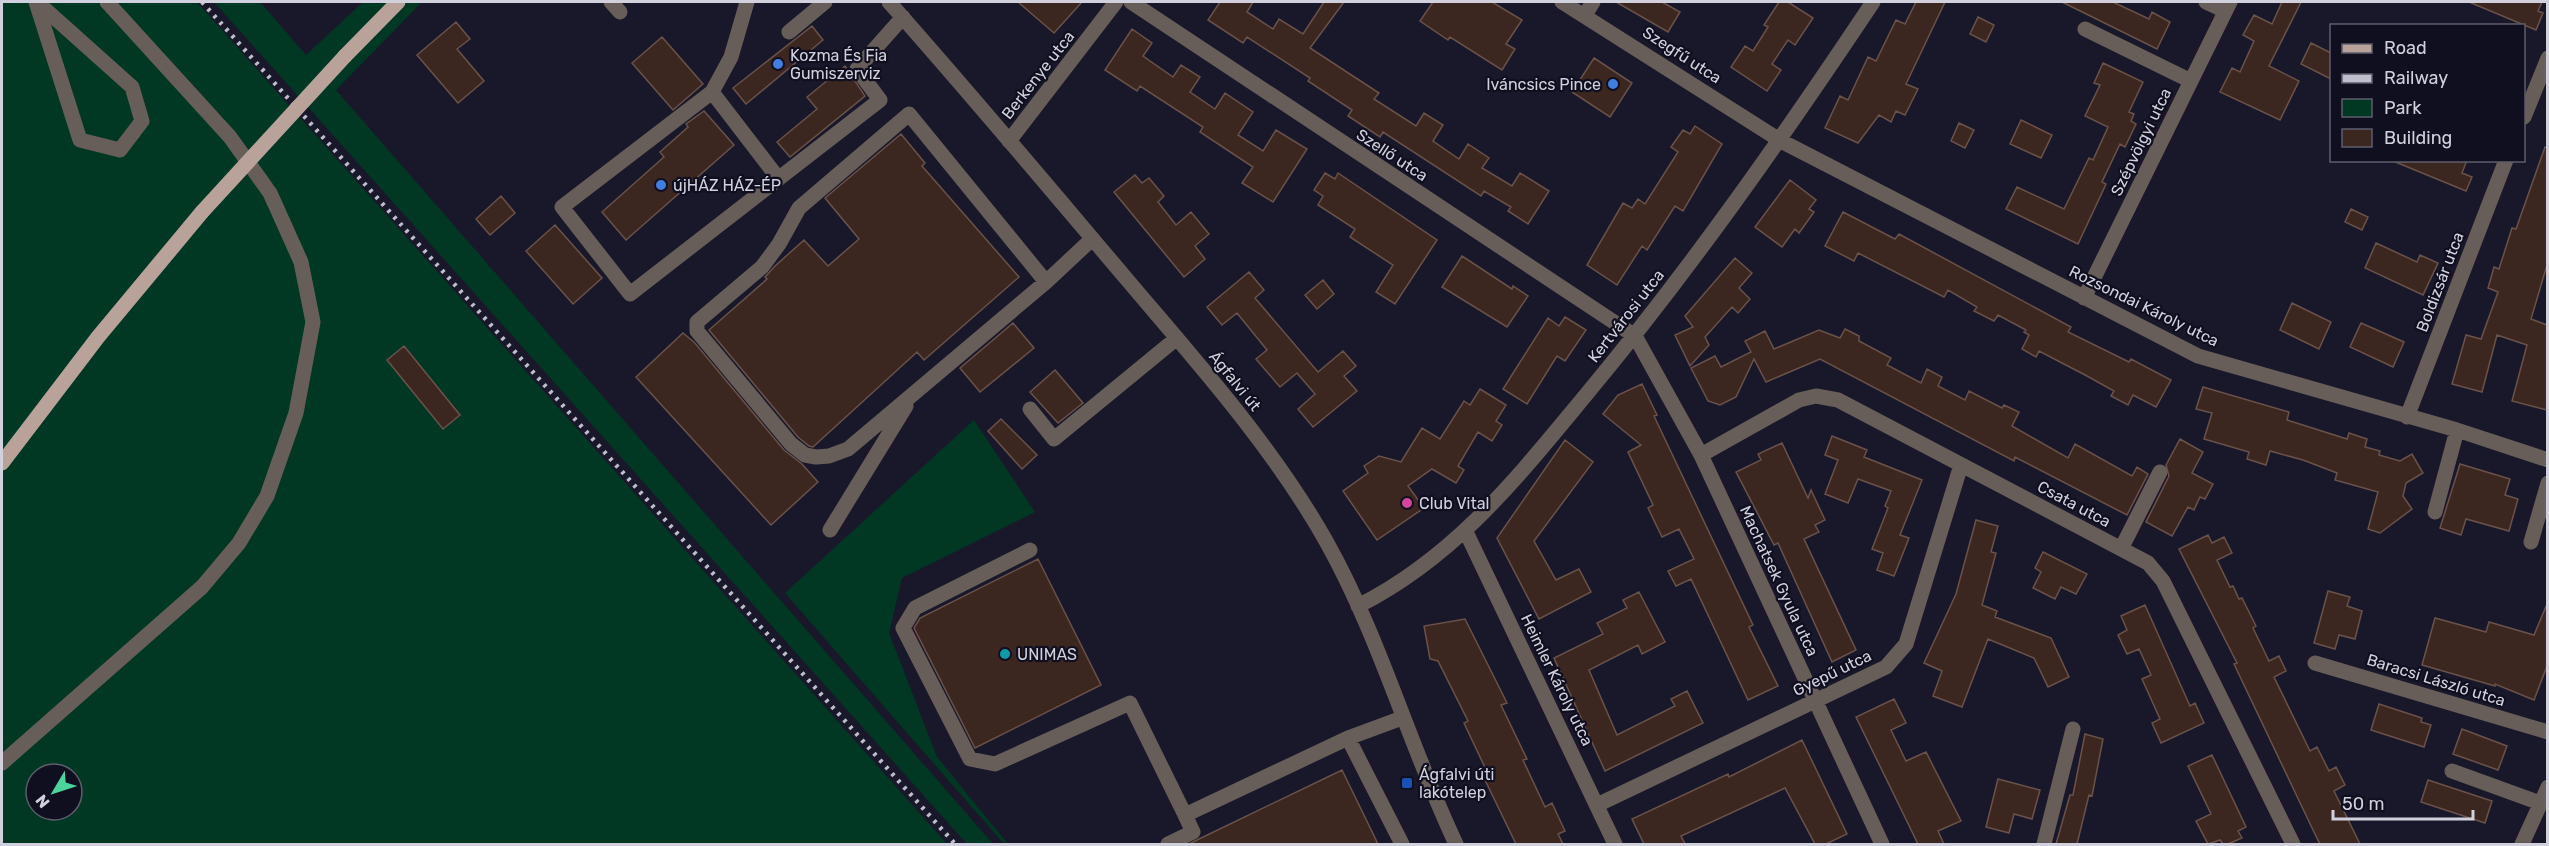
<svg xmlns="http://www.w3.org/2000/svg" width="2549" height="846" font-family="Rubik,sans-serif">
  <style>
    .green { fill: #003823; fill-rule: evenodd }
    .building { fill: #3c2720; stroke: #6a524a; stroke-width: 1.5 }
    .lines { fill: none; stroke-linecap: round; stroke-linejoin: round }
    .minor { stroke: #685e59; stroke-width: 15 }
    .major { stroke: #b8a299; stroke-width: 15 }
    .rail { stroke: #bebecc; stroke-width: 4.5; stroke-dasharray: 3 6; stroke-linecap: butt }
    .major-bridge { stroke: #b8a299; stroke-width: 15 }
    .shop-dot { fill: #3f7fe0; stroke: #100f20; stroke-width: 2 }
    .hotel-dot { fill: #d1479c; stroke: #100f20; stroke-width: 2 }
    .culture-dot { fill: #0f9aa8; stroke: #100f20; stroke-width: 2 }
    .transit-dot { fill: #1a4fb4; stroke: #100f20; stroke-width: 2 }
    .labels { text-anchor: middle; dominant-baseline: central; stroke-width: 4.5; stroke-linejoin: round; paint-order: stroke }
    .poi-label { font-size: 16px; fill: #d1d1de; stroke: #100f20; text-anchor: start }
    .street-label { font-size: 16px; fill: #d1d1de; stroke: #100f20 }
  </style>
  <rect width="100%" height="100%" fill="#19182a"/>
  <!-- green -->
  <path class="green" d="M2 2H197L947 844H2ZM36 774H72V810H36Z
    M214 2H260L306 55 363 2H422L336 90 993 844H967Z
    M974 420 1035 512 902 578 889 633 937 757 1008 844H1004L785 593Z"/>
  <!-- building -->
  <path class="building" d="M1018 2H1082L1054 33Z
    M1220 2H1253L1247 12 1273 29 1279 19 1303 34 1324 2H1344L1310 48 1379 93 1374 99 1416 126 1424 113 1443 125 1433 141 1459 159 1468 144 1489 158 1482 168 1512 186 1520 173 1549 191 1528 224 1508 211 1511 207 1484 191 1481 196 1383 132 1380 137 1348 116 1352 110 1308 81 1310 78 1247 37 1243 43 1208 20Z
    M1433 2H1492L1522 20 1506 44 1515 49 1502 70 1450 37 1448 40 1420 21Z
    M1616 2H1662L1680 12 1668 32Z
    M1779 2H1788L1813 18 1795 45 1788 40 1772 64 1781 70 1767 91 1731 67 1745 46 1753 51 1768 27 1764 25Z
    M1916 2H1945L1906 84 1918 89 1905 115 1896 111 1891 122 1879 115 1858 143 1825 128 1840 96 1848 100 1868 57 1876 61 1896 20 1905 24Z
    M2062 2H2113L2149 19 2152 12 2170 22 2157 49Z
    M2282 2H2301L2269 66 2299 81 2280 120 2220 92 2232 68 2240 72 2254 41 2243 35 2254 15 2272 24Z
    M2469 2H2542L2538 11 2543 13 2536 30Z
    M1978 17 1994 25 1986 42 1970 34Z
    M456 22 470 39 457 49 484 81 458 103 417 55Z
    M812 26 823 40 746 104 733 88Z
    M1132 29 1152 43 1143 56 1173 77 1181 65 1200 77 1190 92 1215 109 1225 93 1253 112 1238 135 1263 151 1276 130 1307 149 1273 202 1242 183 1253 167 1200 132 1203 127 1140 86 1137 91 1105 70Z
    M662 37 703 84 673 110 632 63Z
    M2311 43 2331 53V79L2301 64Z
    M1594 58 1632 83 1610 117 1572 92Z
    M2103 63 2143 82 2129 112 2134 114 2131 121 2136 124 2125 147 2120 144 2102 182 2106 184 2078 244 2006 209 2017 187 2064 209 2089 158 2093 160 2108 127 2085 116 2100 85 2094 83Z
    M845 66 865 96 790 157 777 142 817 109 807 97Z
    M704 111 734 145 626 240 602 212 664 157 660 152 688 127 686 124Z
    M2021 120 2052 135 2041 158 2010 144Z
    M1959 123 1974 130 1965 148 1951 141Z
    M1695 126 1722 144 1683 211 1675 206 1647 250 1642 246 1617 285 1587 265 1623 203 1632 208 1638 199 1645 204 1678 152 1671 147 1683 130 1690 134Z
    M901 134 925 163 922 166 1019 277 924 360 917 352 813 447 809 446 798 437 709 330 767 279 765 277 775 266 804 240 828 266 859 239 825 198Z
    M2545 147H2547V265L2531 319 2547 325V410L2512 401 2527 345 2497 335 2482 392 2452 384 2466 335 2481 339 2498 292 2488 288 2494 267 2499 269 2512 228 2516 229Z
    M2467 160 2462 173 2472 177 2466 191 2393 161Z
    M1325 173 1335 179 1338 173 1437 240 1395 304 1376 292 1393 265 1350 237 1355 229 1318 205 1323 196 1314 190Z
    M1135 175 1142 183 1149 178 1164 196 1158 202 1176 225 1191 212 1209 234 1195 246 1205 259 1184 277 1114 192Z
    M1790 180 1816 200 1809 209 1814 212 1799 233 1795 229 1782 247 1755 227Z
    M501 196 515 213 490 235 476 219Z
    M2351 209 2368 217 2362 230 2345 222Z
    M1843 212 1895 239 1899 234 2071 327 2068 332 2129 362 2131 359 2171 380 2156 407 2133 395 2128 405 2111 396 2114 391 2087 376 2039 351 2036 357 2022 349 2029 335 2024 332 2026 330 1998 315 1994 321 1974 311 1977 307 1948 290 1944 297 1858 253 1854 261 1825 246Z
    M555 225 602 278 573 304 526 251Z
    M2376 243 2417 262 2420 255 2438 263 2423 295 2365 268Z
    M1462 256 1512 289 1513 286 1528 296 1507 327 1442 287Z
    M1735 258 1752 273 1739 288 1750 299 1738 313 1732 307 1705 337 1709 345 1690 366 1675 335 1693 327 1685 316Z
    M1249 272 1264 290 1255 298 1318 372 1343 351 1356 366 1344 376 1357 391 1313 427 1298 409 1315 394 1297 373 1280 387 1256 359 1267 350 1237 313 1222 325 1207 307Z
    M1323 280 1334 294 1317 309 1305 295Z
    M2292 303 2331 322 2319 349 2280 330Z
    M1565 317 1586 330 1565 361 1557 356 1527 404 1503 389 1548 318 1559 326Z
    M1013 323 1034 348 980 392 960 368Z
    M2361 323 2404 342 2393 367 2350 347Z
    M1845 329 1859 336V341L1891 358 1887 365 1921 383 1927 369 1942 377 1938 386 1965 400 1969 391 2002 408 2004 405 2019 412 2012 426 2068 458 2075 444 2132 476 2137 467 2148 474 2127 515 2015 457 2014 461 1820 359 1766 382 1754 359 1736 397 1720 405 1708 401 1691 368 1715 356 1721 367 1751 352 1745 341 1765 331 1774 349 1819 330 1840 338Z
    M683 333 694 342 784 450 802 464 818 482 771 525 636 377Z
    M404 346 460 415 443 429 387 360Z
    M1055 370 1083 403 1058 423 1030 392Z
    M1642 384 1657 415 1654 416 1753 625 1749 627 1778 686 1748 700 1691 579 1676 586 1668 571 1694 559 1679 529 1662 537 1648 508 1653 505 1628 452 1641 445 1603 414 1618 395Z
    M2203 387 2289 412 2287 420 2347 439 2349 433 2367 439 2365 447 2380 451 2379 455 2400 461 2412 454 2423 473 2406 483 2403 496 2412 509 2380 533 2368 529 2378 492 2335 480 2337 473 2303 460 2270 451 2266 465 2247 459 2249 452 2204 439 2212 413 2196 409Z
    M1480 389 1506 405 1496 421 1502 425 1492 441 1478 432 1458 466 1464 470 1456 483 1432 469 1408 486 1424 508 1377 540 1343 491 1368 473 1364 466 1379 456 1401 462 1422 428 1440 439 1464 401 1470 405Z
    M1001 419 1037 455 1022 469 988 431Z
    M1832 436 1867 450 1864 457 1922 480 1900 535 1909 538 1894 576 1877 570 1883 553 1872 549 1888 508 1885 506 1891 491 1858 479 1848 503 1825 494 1838 460 1825 455Z
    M2180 439 2203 452 2192 473 2213 484 2205 499 2200 497 2194 510 2188 507 2172 536 2146 522 2169 476 2166 465Z
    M1565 440 1593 462 1534 541 1556 580 1579 569 1591 592 1539 619 1497 538Z
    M1782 443 1808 498 1811 490 1825 520 1815 525 1819 532 1804 539 1856 650 1832 662 1778 543 1774 545 1736 472 1761 460 1758 454Z
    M2460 464 2510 479 2505 495 2518 499 2509 531 2466 519 2461 535 2440 528Z
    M1976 520 1998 526 1991 552 1996 553 1982 605 1997 611 1995 617 2051 638 2069 677 2048 687 2034 658 1988 639 1962 707 1933 696 1942 671 1924 663 1956 594Z
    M2208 535 2212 543 2224 537 2232 553 2217 560 2230 587 2233 586 2239 599 2242 598 2256 626 2253 628 2269 661 2279 656 2286 671 2274 677 2310 751 2317 747 2329 771 2336 767 2345 785 2334 791 2360 844H2320L2313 830 2234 664 2237 663 2179 549Z
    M2043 552 2087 574 2076 594 2061 587 2055 599 2033 588 2041 572 2035 568Z
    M1038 559 1101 685 975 748 914 628 920 618Z
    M2328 591 2350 597 2347 606 2362 611 2355 639 2339 635 2335 649 2314 643Z
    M1639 592 1665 642 1642 654 1638 645 1589 670 1617 735 1675 706 1671 699 1687 691 1703 723 1605 771 1554 658 1603 634 1597 623 1627 608 1623 600Z
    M2547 604V666L2534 700 2495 684V686L2422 665 2435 618 2486 632 2489 622 2534 635Z
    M2145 605 2190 706 2195 703 2204 723 2161 743 2152 723 2160 719 2142 679 2151 675 2139 649 2127 654 2118 635 2127 630 2121 616Z
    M1465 619 1507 703 1501 705 1527 759 1523 760 1545 807 1552 803 1565 831 1558 834 1563 844H1516L1484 778 1489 776 1464 723 1468 721 1438 661 1430 659 1424 626Z
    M1894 699 1906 723 1891 730 1906 761 1926 752 1961 821 1938 831 1944 844H1918L1856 717Z
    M2379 704 2422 718 2421 722 2431 725 2424 747 2371 730Z
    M2462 729 2507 746 2498 770 2453 754Z
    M2085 734 2103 739 2092 796 2089 795 2077 844H2056L2070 795H2073Z
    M1802 740 1847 834 1826 844H1815L1785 788 1681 836 1685 844H1644L1632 819 1728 774 1729 777Z
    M2212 755 2246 827 2238 831 2242 838 2228 844H2223L2220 840 2208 844 2196 821 2211 814 2188 766Z
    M1342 770 1378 844H1189L1199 839Z
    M1998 779 2040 790 2032 819 2014 814 2009 833 1986 827Z
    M2428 780 2492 801 2485 823 2421 802Z"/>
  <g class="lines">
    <!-- minor -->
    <path class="minor" d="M36 2 80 140 120 150 142 121 132 87 37 2
      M611 2 620 12
      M747 2 731 57 712 92 562 207 630 294 880 100 857 69 903 17
      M889 2C969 92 1046 184 1124 276 1195 360 1272 445 1326 541 1380 637 1409 745 1456 844
      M1131 2 1635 336 1701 455 1882 844
      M1562 2 1781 141 2198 356 2457 430 2548 460
      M2206 2 2225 11
      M1585 15 1593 2
      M2085 29 2191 81
      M789 32 825 2
      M712 92 778 178
      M2524 117 2548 58
      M1009 141 1116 2
      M1046 282 909 114 799 208 779 244 762 267 697 322V331L791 444 805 455 816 457 829 456 848 449 1046 282 1092 239
      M2084 298 2230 2
      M1030 409 1054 439 1177 338
      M2407 417 2506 160
      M1701 455 1799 400 1816 396 1838 400 2148 563 2163 581 2293 844
      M2435 512 2457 430
      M830 530 906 406
      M1466 532 1615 844
      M2531 542 2548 483
      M2121 549 2160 472
      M1030 550 915 608 903 628 970 759 995 764 1130 703 1185 815
      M1358 606C1455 557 1517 478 1585 396 1689 271 1783 137 1873 2
      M2315 663 2548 732
      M1348 738 1402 844
      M2 763 202 587 239 543 267 496 296 413 313 322 301 262 270 193 230 137 107 2
      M2452 771 2540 803
      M1597 805 1886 667 1906 644 1961 465
      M1168 844 1193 832 1185 815 1348 738 1402 718
      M2044 844 2073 729
      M2522 844 2548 787"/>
    <!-- major -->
    <path class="major" d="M345 56 398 2
      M2 463 98 337 202 212"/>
    <!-- rail -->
    <path class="rail" d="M202 2 955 844"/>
    <!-- major-bridge -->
    <path class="major-bridge" d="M202 212 345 56"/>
  </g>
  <!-- markers -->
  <g class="shop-dot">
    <circle cx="778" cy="64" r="6"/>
    <circle cx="1613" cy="84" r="6"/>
    <circle cx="661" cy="185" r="6"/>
  </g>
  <circle class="hotel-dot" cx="1407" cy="503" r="6"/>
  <circle class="culture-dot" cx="1005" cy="654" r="6"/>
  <rect class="transit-dot" x="1401" y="777" width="12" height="12" rx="3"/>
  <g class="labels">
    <!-- poi labels -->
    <g class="poi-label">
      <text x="790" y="55">Kozma És Fia<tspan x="790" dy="18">Gumiszerviz</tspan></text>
      <text x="1601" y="84" text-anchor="end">Iváncsics Pince</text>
      <text x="673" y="185">újHÁZ HÁZ-ÉP</text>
      <text x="1419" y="503">Club Vital</text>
      <text x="1017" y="654">UNIMAS</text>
      <text x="1419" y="774">Ágfalvi úti<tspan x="1419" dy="18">lakótelep</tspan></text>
    </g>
    <!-- street labels -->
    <g class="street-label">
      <text transform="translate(1682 55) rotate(33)">Szegfű utca</text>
      <text transform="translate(1038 75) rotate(-52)">Berkenye utca</text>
      <text transform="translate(2141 142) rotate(-64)">Szépvölgyi utca</text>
      <text transform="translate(1392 155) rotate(33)">Szellő utca</text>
      <text transform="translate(2440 282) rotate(-69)">Boldizsár utca</text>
      <text transform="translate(2144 306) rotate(26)">Rozsondai Károly utca</text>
      <text transform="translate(1626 316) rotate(-52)">Kertvárosi utca</text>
      <text transform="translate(1235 381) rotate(51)">Ágfalvi út</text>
      <text transform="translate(2074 504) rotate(28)">Csata utca</text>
      <text transform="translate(1779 581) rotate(65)">Machatsek Gyula utca</text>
      <text transform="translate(1832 673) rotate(-26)">Gyepű utca</text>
      <text transform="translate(1557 680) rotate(64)">Heimler Károly utca</text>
      <text transform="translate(2436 680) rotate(17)">Baracsi László utca</text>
    </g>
  </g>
  <!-- border -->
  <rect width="2549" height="846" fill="none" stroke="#d1d1de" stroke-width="6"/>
  <!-- legend -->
  <rect x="2330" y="24" width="195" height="138" fill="#100f20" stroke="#5d5d6c" stroke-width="1.5"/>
  <rect x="2342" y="44" width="30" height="9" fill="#b8a299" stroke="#5d5d6c" stroke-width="1.5"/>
  <text x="2384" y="54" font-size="18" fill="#d1d1de">Road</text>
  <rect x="2342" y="74" width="30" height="9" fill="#bebecc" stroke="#5d5d6c" stroke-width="1.5"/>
  <text x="2384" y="84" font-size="18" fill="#d1d1de">Railway</text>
  <rect x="2342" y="99" width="30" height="18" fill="#003823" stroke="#5d5d6c" stroke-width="1.5"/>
  <text x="2384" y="114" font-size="18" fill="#d1d1de">Park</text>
  <rect x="2342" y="129" width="30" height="18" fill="#3c2720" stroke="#5d5d6c" stroke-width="1.5"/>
  <text x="2384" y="144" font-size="18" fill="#d1d1de">Building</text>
  <!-- north arrow -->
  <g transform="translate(54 792) rotate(231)"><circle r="28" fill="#100f20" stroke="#5d5d6c" stroke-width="1.5"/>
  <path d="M0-4.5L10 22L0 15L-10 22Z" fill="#4bd49b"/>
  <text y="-9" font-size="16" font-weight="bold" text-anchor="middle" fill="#d1d1de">N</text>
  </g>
  <!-- scale -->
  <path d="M2333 810v9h140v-9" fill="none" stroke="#d1d1de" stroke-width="3"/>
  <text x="2342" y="810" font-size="18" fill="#d1d1de" stroke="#100f20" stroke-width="4.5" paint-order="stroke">50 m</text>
</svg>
